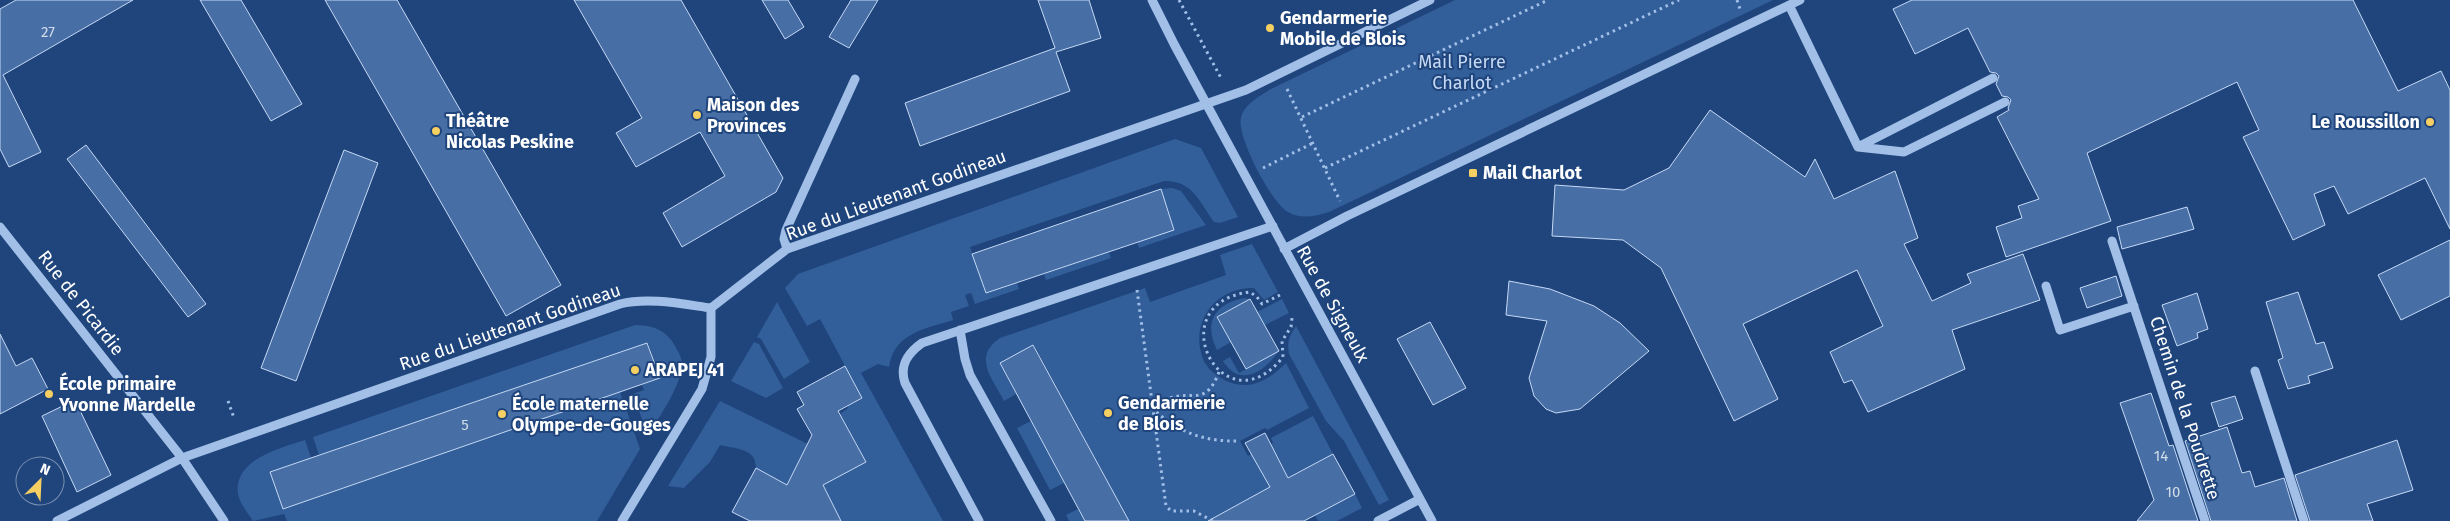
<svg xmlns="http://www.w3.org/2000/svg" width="2450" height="521" font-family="'Fira Sans',sans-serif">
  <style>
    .green { fill: #325e9a }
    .building { fill: #476fa6; stroke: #c5d9f5 }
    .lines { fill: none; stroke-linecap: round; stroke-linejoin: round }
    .path { stroke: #a1bfe7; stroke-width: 3; stroke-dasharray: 2.5 4; stroke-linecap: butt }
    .minor { stroke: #a1bfe7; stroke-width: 9 }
    .poi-dot { fill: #f5cf61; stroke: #1f457c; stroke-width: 2 }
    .labels { text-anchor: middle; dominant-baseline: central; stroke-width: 4; stroke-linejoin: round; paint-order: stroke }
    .number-label { font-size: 15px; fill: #d1dbe9 }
    .poi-label { font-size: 18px; font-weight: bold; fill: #fff; stroke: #1f457c; text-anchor: start }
    .park-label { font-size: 18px; fill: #c5d9f5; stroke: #1f457c }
    .street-label { font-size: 18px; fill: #fff; stroke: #1f457c }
  </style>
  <rect width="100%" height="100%" fill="#1f457c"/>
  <!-- green -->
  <path class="green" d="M1455 0H1773L1329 212C1315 216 1302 220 1288 212 1272 204 1236 136 1241 118 1244 104 1260 96 1271 89Z
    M1175 139 1201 148 1238 217 1220 223 1214 222C1199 201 1192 180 1164 181L970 247 986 293 1017 283 1019 289 975 304 971 293 965 295 969 306 951 312 953 320C925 329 894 333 889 367L878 364 861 373 943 521H841L825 489 798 464 787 485 756 468C756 448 736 449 720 445L710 462 684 488 668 486 720 401 826 453 866 462 840 414 848 408V398L859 392 820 319 807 326 785 288 798 274Z
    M1172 188 1181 191 1206 225 1139 248 1137 242 1174 230 1161 189Z
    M1252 244 1278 292 1264 300 1254 288C1216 287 1189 322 1203 359 1206 367 1214 374 1221 378 1245 393 1267 382 1286 363L1309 408 1267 430 1265 428 1240 441 1248 456 1273 443 1271 438 1313 416 1333 454 1224 512 1228 521H1129L1034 345 1000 363 1016 394 1004 401C992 378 972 357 1000 338L1145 288 1150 302 1226 275 1220 255Z
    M1109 252 1111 258 1046 280 1044 274Z
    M1244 298 1250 299 1217 317 1231 342 1217 350C1203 322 1215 304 1244 298Z
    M1282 299 1289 313 1265 325 1257 312Z
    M777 302 810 362 784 379 761 339 757 337Z
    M635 325C650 325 662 328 672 341 675 346 679 352 681 358 687 379 658 418 648 436L633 394 644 390 642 385 660 378 648 343 608 357 640 449 597 521H287L284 514 253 521C248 513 240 504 238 494 233 459 281 448 305 440L311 458 271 472 283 509 609 395 597 360 319 455 313 437Z
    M1296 326 1389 500 1379 505 1344 441 1326 421 1289 354C1287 342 1289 336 1296 326Z
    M754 342 759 344 783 388 766 398 731 381Z
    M1279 351C1264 372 1240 388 1223 361L1230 357 1239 373Z
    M1031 421 1064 483 1050 490 1017 428Z
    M1355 494 1362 508 1337 521H1318L1315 515Z
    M1078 509 1085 521H1069L1066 515Z"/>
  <!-- building -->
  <path class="building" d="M16 0H133L3 75 41 152 9 167 0 149V9Z
    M200 0H241L302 104 271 121Z
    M325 0H397L561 285 506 316Z
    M574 0H681L783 178 776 192 682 247 663 213 725 176 700 132 636 167 616 133 642 118Z
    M762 0H788L804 27 785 39Z
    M851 0H878L849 48 829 37Z
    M1038 0H1089L1101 38 1056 52 1070 91 920 146 905 103 1055 48Z
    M1912 0H2353L2398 91 2441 71 2450 90V229L2425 178 2348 214 2334 186 2314 194 2325 225 2293 240 2243 137 2259 130 2237 82 2087 153 2111 221 2006 257 1996 227 2022 218 2018 206 2039 199 1997 117 2009 110 2008 108 2011 100 2008 97 2002 96 1996 84 1999 76 1996 73 1990 72 1968 28 1915 54 1893 9Z
    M1710 110 1805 177 1815 159 1834 199 1895 171 1918 238 1904 244 1932 301 1971 283 1967 274 2023 254 2040 300 1952 330 1965 369 1868 412 1852 380 1844 383 1830 352 1883 326 1857 270 1743 324 1778 399 1734 421 1661 268 1623 240 1552 236 1555 185 1624 190 1669 168Z
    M86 145 206 304 188 317 67 159Z
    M344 150 378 163 296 381 261 368Z
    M1161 189 1174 230 986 293 972 254Z
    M2187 207 2194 229 2122 249 2117 227Z
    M2450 240V296L2401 320 2378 275Z
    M2116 276 2122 296 2087 308 2080 288Z
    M1509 281 1550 289 1594 306 1620 323 1649 351 1580 409 1556 413 1546 409 1534 396 1529 378 1547 321 1506 315Z
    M2298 292 2316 344 2324 342 2333 368 2308 376 2310 383 2288 389 2278 360 2283 358 2266 302Z
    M2197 293 2208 329 2197 333 2198 338 2177 346 2162 305Z
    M1250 299 1279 351 1246 369 1217 317Z
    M1430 322 1466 388 1433 405 1397 339Z
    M0 334 16 366 32 358 48 389 0 414Z
    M647 343 660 378 283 509 270 472Z
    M1033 345 1129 521H1085L1000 363Z
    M845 366 862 398 838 411 866 462 823 485 841 521H750L732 512 756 468 787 485 812 435 797 409 804 405 797 392Z
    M2151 393 2169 446 2173 445 2198 521H2137L2154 500 2120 403Z
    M2235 396 2243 419 2219 427 2211 403Z
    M75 400 111 475 77 492 42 416Z
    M2227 427 2242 473 2250 471 2255 487 2284 478 2297 521H2211L2185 441Z
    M1265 433 1288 478 1333 454 1355 494 1304 521H1208L1270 487 1245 443Z
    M2397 440 2413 490 2367 504 2373 521H2310L2295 475Z"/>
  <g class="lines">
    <!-- path -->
    <path class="path" d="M1179 0 1221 78
      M1737 0 1740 9
      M1287 89 1340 201
      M1302 117 1548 0
      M1263 168 1313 143
      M1325 168 1679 0
      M1137 290 1166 506 1171 511H1194L1213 521
      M1280 295 1262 304 1257 297 1250 292C1157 303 1223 432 1283 357L1282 341 1291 327 1292 318
      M1219 372C1205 408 1193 389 1167 399 1162 401 1158 407 1154 410 1179 433 1206 442 1240 441
      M228 401 234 418"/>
    <!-- minor -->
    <path class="minor" d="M1152 0 1174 44 1432 521
      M1789 5 1858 147 1993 78
      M1858 147 1904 152 2005 102
      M0 227 182 458 224 521
      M2112 241 2205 521
      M787 249 784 239 786 230 855 79
      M1284 249 1347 216 1800 0
      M2046 286 2060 330 2134 306
      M960 330 965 359 970 375 1051 521
      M2255 371 2304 521
      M57 521 182 458 620 304C648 297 682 304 711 308L787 249 1246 90 1430 0
      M622 521 702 389 711 357V308
      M979 521 905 383C899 365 908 353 922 343L1273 226
      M1378 521 1420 499"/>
  </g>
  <!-- markers -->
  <g class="poi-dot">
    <circle cx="1270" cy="28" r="5"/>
    <circle cx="697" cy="115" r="5"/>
    <circle cx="2430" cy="122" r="5"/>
    <circle cx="436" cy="131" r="5"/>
    <rect x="1468" y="168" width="10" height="10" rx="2.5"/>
    <circle cx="635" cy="370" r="5"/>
    <circle cx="49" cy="394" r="5"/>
    <circle cx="1108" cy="413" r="5"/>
    <circle cx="502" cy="414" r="5"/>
  </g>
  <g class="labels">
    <!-- number labels -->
    <g class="number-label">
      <text x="48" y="32">27</text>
      <text x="465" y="425">5</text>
      <text x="2161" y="456">14</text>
      <text x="2173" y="492">10</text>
    </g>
    <!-- poi labels -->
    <g class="poi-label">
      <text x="1280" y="18">Gendarmerie<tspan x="1280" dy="21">Mobile de Blois</tspan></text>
      <text x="707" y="105">Maison des<tspan x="707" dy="21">Provinces</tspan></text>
      <text x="446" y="121">Théâtre<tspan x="446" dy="21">Nicolas Peskine</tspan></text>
      <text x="2420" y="122" text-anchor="end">Le Roussillon</text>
      <text x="1483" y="173">Mail Charlot</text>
      <text x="645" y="370">ARAPEJ 41</text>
      <text x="59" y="384">École primaire<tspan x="59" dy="21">Yvonne Mardelle</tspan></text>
      <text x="1118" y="403">Gendarmerie<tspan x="1118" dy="21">de Blois</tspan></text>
      <text x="512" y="404">École maternelle<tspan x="512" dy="21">Olympe-de-Gouges</tspan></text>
    </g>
    <!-- park labels -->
    <g class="park-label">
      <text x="1462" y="62">Mail Pierre<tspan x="1462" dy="21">Charlot</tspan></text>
    </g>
    <!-- street labels -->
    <g class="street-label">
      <text transform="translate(896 195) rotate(-20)">Rue du Lieutenant Godineau</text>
      <text transform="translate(81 303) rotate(52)">Rue de Picardie</text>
      <text transform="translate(1333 304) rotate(61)">Rue de Signeulx</text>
      <text transform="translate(510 327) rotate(-19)">Rue du Lieutenant Godineau</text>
      <text transform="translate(2185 408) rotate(72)">Chemin de la Poudrette</text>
    </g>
  </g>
  <!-- north arrow -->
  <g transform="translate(40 481) rotate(24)"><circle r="24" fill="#1f457c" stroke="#798fb0"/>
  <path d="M0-4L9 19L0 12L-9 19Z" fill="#f5cf61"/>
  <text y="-8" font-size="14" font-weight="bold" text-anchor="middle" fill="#ffffff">N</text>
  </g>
</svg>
